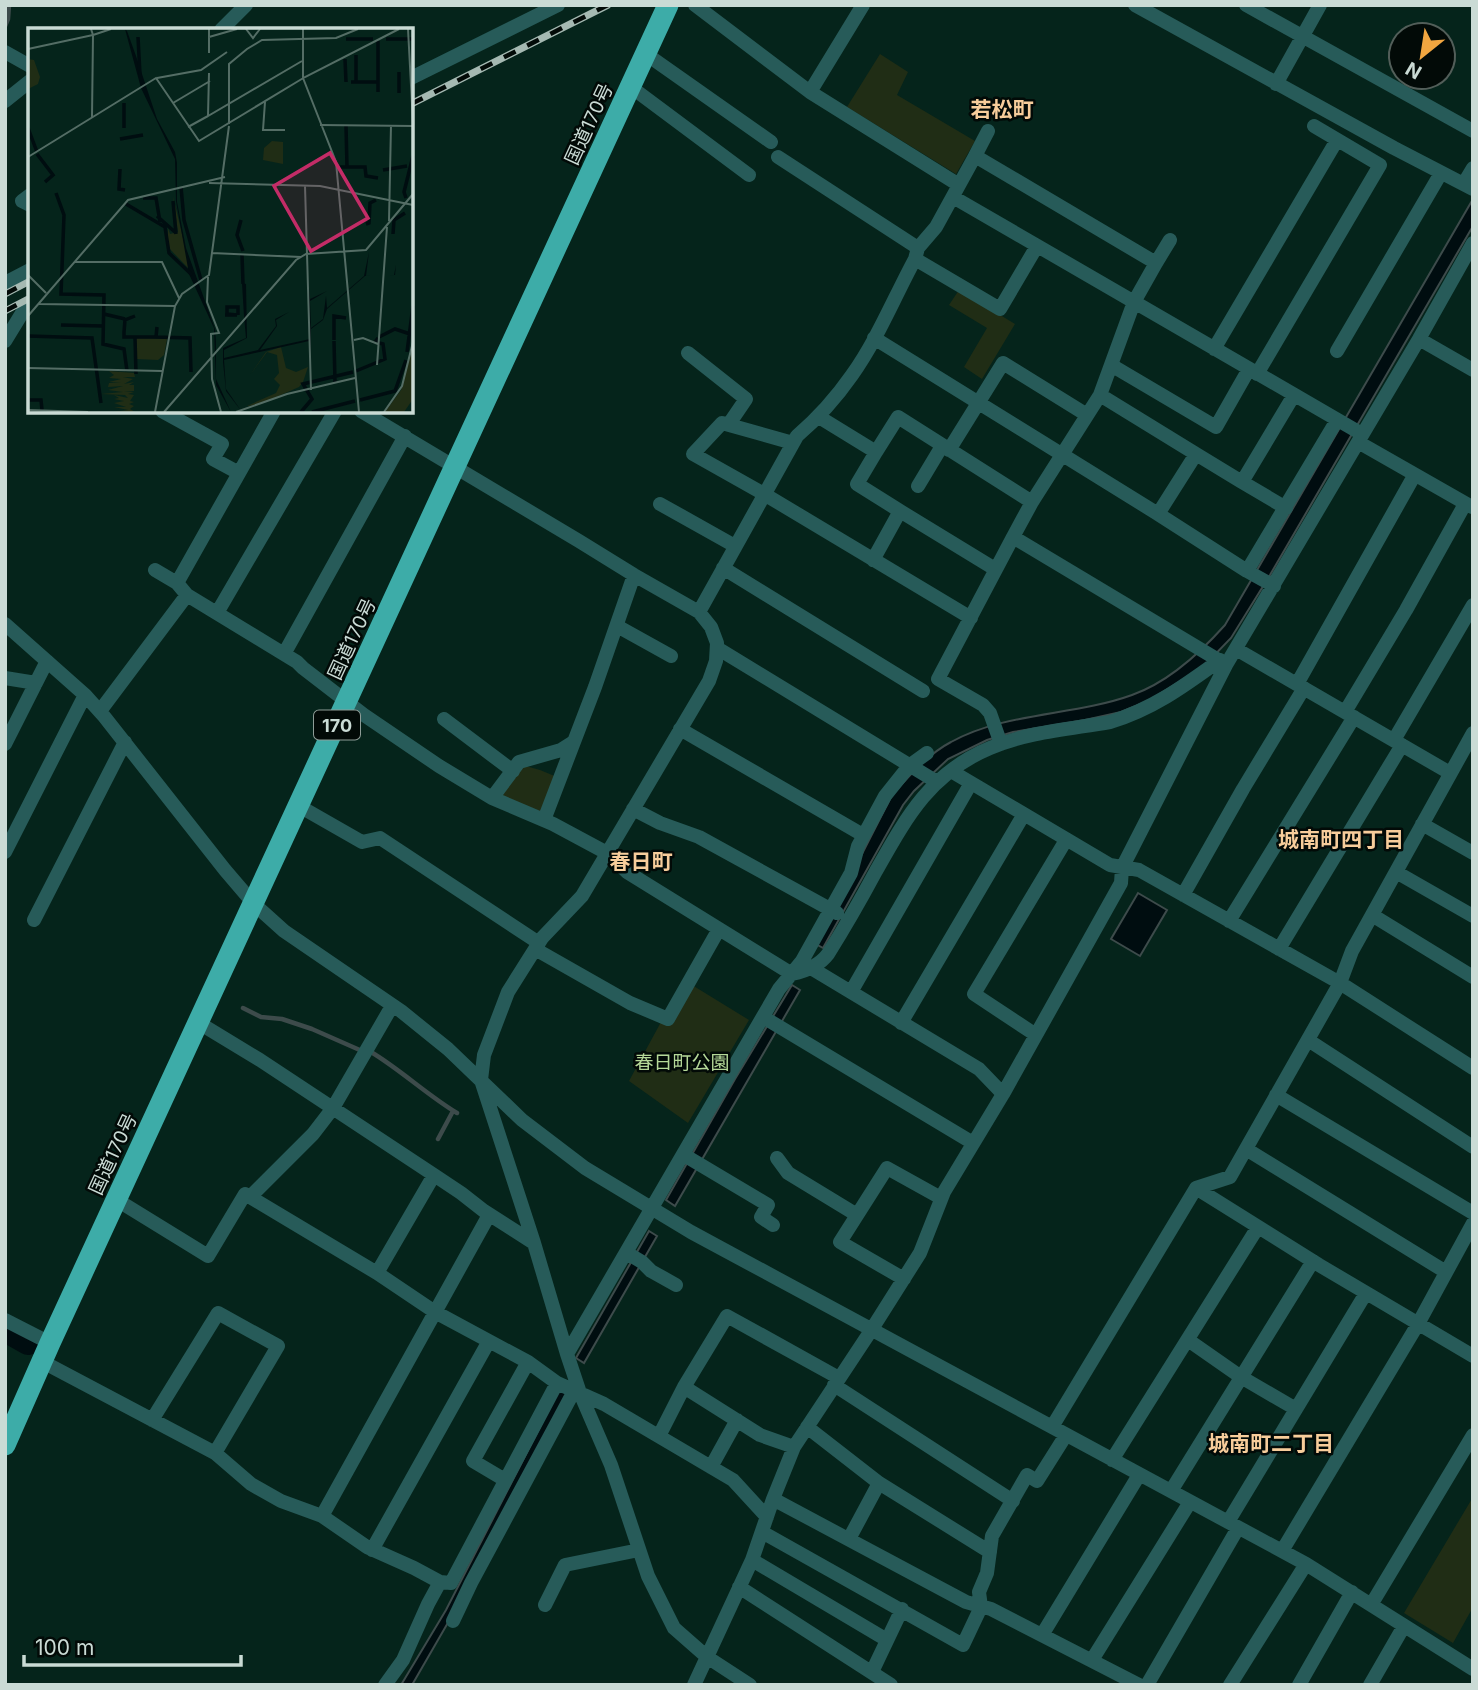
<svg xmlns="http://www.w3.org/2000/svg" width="1478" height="1690" font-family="Inter,'Noto Sans JP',sans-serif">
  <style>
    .green { fill: #202d15 }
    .water { fill: #000d10; stroke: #3d4b4b; stroke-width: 2 }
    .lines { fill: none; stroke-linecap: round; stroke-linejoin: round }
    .stream { stroke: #3d4b4b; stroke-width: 4.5 }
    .river { stroke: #000d10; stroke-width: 26 }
    .minor { stroke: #275b59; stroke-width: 14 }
    .highway { stroke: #3daca8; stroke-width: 21 }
    .rail-casing { stroke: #a5b9b2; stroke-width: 7 }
    .rail { stroke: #020a07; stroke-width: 4.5; stroke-dasharray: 13; stroke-linecap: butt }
    .labels { text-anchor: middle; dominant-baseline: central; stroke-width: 5; stroke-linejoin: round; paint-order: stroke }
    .shield { fill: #020a07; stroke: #8e9c97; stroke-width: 2 }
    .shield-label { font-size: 18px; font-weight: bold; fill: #cadbd5 }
    .street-label { font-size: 19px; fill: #cadbd5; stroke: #020a07 }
    .park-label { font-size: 19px; fill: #b5d898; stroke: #020a07 }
    .neighbourhood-label { font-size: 21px; font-weight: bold; fill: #f7cd9b; stroke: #020a07 }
    .inset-river { fill: none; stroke: #000d10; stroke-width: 3.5 }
    .inset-road { fill: none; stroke: #546d65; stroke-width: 2 }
    .view { fill: #c32c67; fill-opacity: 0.15; stroke: #c32c67; stroke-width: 3.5 }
    .inset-edge { fill: none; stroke: #cadbd5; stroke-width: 3.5 }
  </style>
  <rect width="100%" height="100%" fill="#05241b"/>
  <!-- green -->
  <path class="green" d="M880 54 908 72 897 95 975 141 956 174 847 107Z
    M959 290 1015 324 982 379 964 367 987 328 949 305Z
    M522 765 540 770 557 777 542 814 497 797Z
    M692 985 749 1020 688 1123 629 1081 661 1022Z
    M1473 1497V1607L1453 1643 1404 1613Z"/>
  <!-- water -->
  <path class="water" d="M1473 199V226L1270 575 1231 638 1203 667 1148 701 1121 712 1085 720 1013 732 987 740 948 759 914 791 903 805 823 948 816 944 892 795C909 776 928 754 951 742 1005 712 1074 716 1132 695 1169 682 1200 653 1225 625Z
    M1138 893 1167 910 1140 956 1111 939Z
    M792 985 800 990 675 1206 666 1200 735 1079Z
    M649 1231 657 1236 584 1363 576 1358Z
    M559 1390 569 1394 457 1607 412 1685H401L446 1610Z"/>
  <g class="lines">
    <!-- stream -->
    <path class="stream" d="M5 26 8 19 9 5
      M243 1008 261 1017 282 1019 312 1029 362 1051
      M371 1052C401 1070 427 1095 457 1113
      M438 1139 453 1111"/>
    <!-- river -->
    <path class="river" d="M5 1329 28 1342"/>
    <!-- minor -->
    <path class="minor" d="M695 5 810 92 959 185
      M1135 5 1394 148 1473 189
      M1246 5 1473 131
      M221 30 246 5
      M5 52 30 66
      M646 54 771 142
      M411 78 558 5
      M1276 84 1320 5
      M631 87 749 175
      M810 92 863 5
      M5 101 30 81
      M975 156 988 131
      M778 157 918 248
      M1464 183 1473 168
      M30 195 22 201 30 205
      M953 197 1362 434
      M915 259 1000 309 1037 246
      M1156 263 1170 240
      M5 283 30 270
      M874 338 1158 514
      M1419 339 1473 370
      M5 341 27 305 30 304
      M1214 349 1337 140
      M1337 351 1441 173
      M688 353 746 399 729 424
      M1111 365 1216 427 1249 369
      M1257 374 1380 165 1314 126
      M1100 395 1196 454
      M162 411 222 444 213 459 239 473
      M274 411 177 583 187 595 297 662 303 668 364 715 439 766 492 798 553 824 607 853 627 872 792 974C806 971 819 966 828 954 845 927 861 899 876 871 906 818 930 773 990 748 1028 732 1070 729 1110 722 1153 709 1184 686 1220 660
      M361 411 579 541 634 575 699 612 711 627 717 643 716 661 709 681 582 896 542 938 508 992 484 1055 481 1080 534 1243 567 1354 779 989 802 961 851 873 858 846 885 796 909 766 927 753
      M819 417 876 452 857 484 900 511 873 560
      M1358 442 1472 507
      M793 443 722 423 693 454 764 494 971 618
      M949 450 1003 363 1087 415
      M876 452 898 417 1032 502
      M1242 482 1286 508
      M918 486 942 446
      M660 504 735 546
      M900 511 995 569
      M723 568 923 691
      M155 570 177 583
      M1247 571 1337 420
      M1274 586 1247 571 1158 514 1196 454 1242 482 1294 395
      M699 612 797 436C818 418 836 398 852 375 877 340 894 298 915 259L918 248 936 227 975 156 1156 263 1134 302 1100 395 1032 502 1013 537
      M217 613 335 411
      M5 624 85 695 103 715 225 870 254 904 284 931 401 1011 448 1049 522 1120 585 1168 691 1232 1306 1564 1473 1669
      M617 626 671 656
      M717 648 937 782
      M1236 649 1450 773
      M284 654 405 436
      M5 678 36 683
      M1297 684 1414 476
      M100 711 187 595
      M1345 712 1406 610 1465 504
      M444 719 513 771
      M680 729 863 835
      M1394 740 1473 605
      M5 744 47 661
      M1001 744 990 713 983 705 938 679 1013 537 1225 664
      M951 771 1110 865 1139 870 1340 983 1473 1068
      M492 798 519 762 561 750 572 743
      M299 806 362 842 380 838 539 943
      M633 809 660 823 699 837 837 913
      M544 820 595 687 634 575
      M1422 824 1473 853
      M5 852 85 695
      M1396 872 1473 916
      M1183 895 1243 789 1304 688
      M1372 915 1473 977
      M34 920 125 742
      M1229 921 1354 717
      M535 949 630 1003 668 1019 719 929
      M1279 949 1402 745
      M811 968 979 1069 1003 1094
      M851 992 971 783
      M763 1017 973 1143
      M199 1023 260 1060 434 1175 461 1193 484 1211 534 1243
      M901 1023 1024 814
      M1036 1035 974 994 1066 840
      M1308 1040 1473 1147
      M1276 1095 1473 1213
      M1246 1149 1446 1272
      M684 1155 768 1205 761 1217 773 1225
      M777 1158 788 1173 857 1215
      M1196 1188 1319 1265 1473 1356
      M250 1197 313 1134 333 1108 392 1006
      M117 1200 208 1256 245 1194 377 1273 435 1312 528 1362 557 1383 604 1404 733 1480 767 1517
      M627 1253 642 1262 651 1271 676 1285
      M377 1273 434 1175
      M904 1279 840 1242 887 1168 941 1198
      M5 1320 50 1343
      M1188 1340 1241 1377 1296 1409
      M567 1354 580 1393 611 1465 648 1576 674 1628 707 1657 750 1685
      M43 1362 215 1453 251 1484 281 1501 322 1516 367 1547 414 1568 440 1582 451 1583 557 1383
      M834 1385 1013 1501
      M684 1387 760 1435 794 1447
      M152 1420 218 1313 278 1346 215 1453
      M807 1427 879 1483 990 1552
      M1052 1427 1196 1188 1230 1177 1340 983 1352 951 1473 733
      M659 1436 684 1387 727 1316 839 1378
      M1112 1460 1258 1227
      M711 1467 737 1420
      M505 1480 473 1461 528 1362
      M1171 1491 1313 1261
      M773 1499 966 1602 991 1609 1139 1685
      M322 1516 489 1215
      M1228 1522 1366 1293
      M762 1532 963 1645 981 1607 979 1592 987 1573 992 1536 1027 1475 1037 1481 1066 1435
      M849 1539 879 1483
      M372 1550 489 1341
      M1282 1551 1418 1324 1473 1223
      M752 1560 887 1640
      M739 1587 891 1685
      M545 1605 565 1565 639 1550
      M1371 1605 1473 1435
      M453 1621 471 1583 558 1421 574 1391 575 1383
      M1042 1635 1139 1475
      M1092 1660 1190 1502
      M872 1672 902 1609
      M385 1685 403 1660 428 1604 440 1582
      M694 1685 752 1560 773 1499 794 1447 872 1329 920 1253 944 1192 1003 1094 1121 883 1122 868 1226 665 1419 339 1473 243
      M1147 1685 1238 1528
      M1230 1685 1306 1564
      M1299 1685 1352 1592
      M1370 1685 1404 1626"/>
    <!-- highway -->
    <path class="highway" d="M5 1445 50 1343 668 5"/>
    <!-- rail casing -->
    <g class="rail-casing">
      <path id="rail" d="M411 104 608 5
        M5 294 30 281
        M5 311 30 298"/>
    </g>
    <!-- rail -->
    <use href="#rail" class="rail"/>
  </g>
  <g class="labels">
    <!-- shield labels -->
    <rect class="shield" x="314" y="710.5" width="46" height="29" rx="5"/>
    <g class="shield-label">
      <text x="337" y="725">170</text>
    </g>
    <!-- street labels -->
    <g class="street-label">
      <text transform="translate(589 124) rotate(-65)">国道170号</text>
      <text transform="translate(352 639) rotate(-65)">国道170号</text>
      <text transform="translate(113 1154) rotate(-65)">国道170号</text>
    </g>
    <!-- park labels -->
    <g class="park-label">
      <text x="682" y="1062">春日町公園</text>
    </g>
    <!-- neighbourhood labels -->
    <g class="neighbourhood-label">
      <text x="1002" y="109">若松町</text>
      <text x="1341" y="839">城南町四丁目</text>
      <text x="641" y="861">春日町</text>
      <text x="1271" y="1443">城南町二丁目</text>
    </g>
  </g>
  <!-- overview -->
  <g transform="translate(28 28)">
    <rect width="385" height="385" fill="#05241b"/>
    <path d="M0 31 6 32 12 49 10 56 0 61ZM244 113 255 114V136L235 132 236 120ZM145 168 159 227 161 241 140 219V200L142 206 150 204ZM108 310 139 311 136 327 130 332 108 331ZM385 317V371L376 384H357L373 362ZM253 319 258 340 268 344 280 339 275 354 271 359 230 377 219 378 248 365 252 357 246 351 251 345 249 327 239 324 222 347 238 324ZM81 343 106 345 107 349H95L105 351 96 356 106 354 101 357H106V363L96 364H106L100 366 106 367 102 373 106 374 101 376 106 378 100 379 106 378 102 381 107 384H85L100 382 86 379H98L86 375 96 373 86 371 91 370 86 367 100 370 97 367 73 366 95 364 80 362 95 358 80 359 81 355H93L81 354 93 351 81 350 86 347Z" fill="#202d15"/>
    <path d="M97 1 99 3 108 28 129 91 147 124 149 135V174L158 220 187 301 188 314V351L203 384 188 357 186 300 161 246 148 173 147 131 113 60ZM341 224 338 248 366 247 368 237 367 247 337 248 299 281 295 292 283 301V329L281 313 196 332 198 361 214 384 198 363 195 334V320L218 310 216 288 214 255 218 256 219 310 196 322V330L230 322 248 298 247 291 261 284 248 292 249 298 232 322 282 311 278 228 282 271 299 263 282 273 283 300 295 291 298 268 299 280 336 248Z" fill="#000d10"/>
    <path class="inset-river" d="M110 9 112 47M318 11H345M358 11H385M350 13V64M328 27V54M317 31 318 54M371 44V65M323 54H350M318 98 319 139M0 100 9 124M96 100V75M92 111 115 107M9 126 25 147 17 154M309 139H337L338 148 350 150M92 141 91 161 97 162M355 142 379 138M153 159 156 192 173 252M28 165 36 187 33 266 76 267 75 316 96 321 99 343M115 170H128L132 194M378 170 376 164 385 128M145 173 148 206M98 176 137 199 141 225 164 247M129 188 148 205M213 192 209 207 215 223M338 196 341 195 342 175 348 172M365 206 366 192 377 185M214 227 215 256M76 286 97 291M197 287H209L199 286M199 287V279H210V287M33 297 75 298M0 308 64 310 73 375M107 309H96V304L97 292 107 288M127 309 162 310 163 344M351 309 367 301 382 306M306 312V288L318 290M306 313 307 354M379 324 385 278M328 343 357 331 355 316 347 314 350 310M108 346 107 309H128L129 299M0 372H13L14 382M332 372 367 363 378 332M273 384 284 371 275 356 325 344M284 384 327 373"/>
    <path class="inset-road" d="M218 1 225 10 232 1M275 1V50M380 1 385 95M181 9 209 1M0 21 65 7 63 1M181 25V1M181 45 180 88 274 33M129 50 173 42 199 24M275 50 308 134 331 384M237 74 235 102H257M145 75 182 53M64 89 65 7 83 1M201 96V36L219 21 234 12 308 10 330 1M292 97 385 98M160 99 180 88M0 129 128 50 171 113 277 49 371 1M181 155 292 158 385 177M277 158 283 362M361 193 363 97M184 225 273 229M47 234H134L151 270M0 247 18 265M180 249 179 274 191 305 183 306 184 351 193 384M11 276 147 278M0 288 100 172 197 149M326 312 335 310 350 316M349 337 359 199M0 340 134 343M0 382 60 384M127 384 147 278 154 266 181 247 201 98M136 384 268 232 278 226 338 222 385 166M208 384 259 366 327 350M356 384 374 358 385 314"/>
    <path class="view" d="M302 125 340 190 283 223 246 158Z"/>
    <rect width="385" height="385" class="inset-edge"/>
  </g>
  <!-- border -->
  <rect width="1478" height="1690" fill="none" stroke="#cadbd5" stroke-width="14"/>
  <!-- north arrow -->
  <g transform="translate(1422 56) rotate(210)"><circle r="33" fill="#020a07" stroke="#525e59" stroke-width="2"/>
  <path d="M0-5L12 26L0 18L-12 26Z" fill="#f1a640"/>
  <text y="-10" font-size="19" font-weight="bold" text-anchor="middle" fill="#cadbd5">N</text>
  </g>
  <!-- scale -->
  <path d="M24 1655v10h217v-10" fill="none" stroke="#cadbd5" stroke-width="3.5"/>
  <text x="35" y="1655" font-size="21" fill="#cadbd5" stroke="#020a07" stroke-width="5" paint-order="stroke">100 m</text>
</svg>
